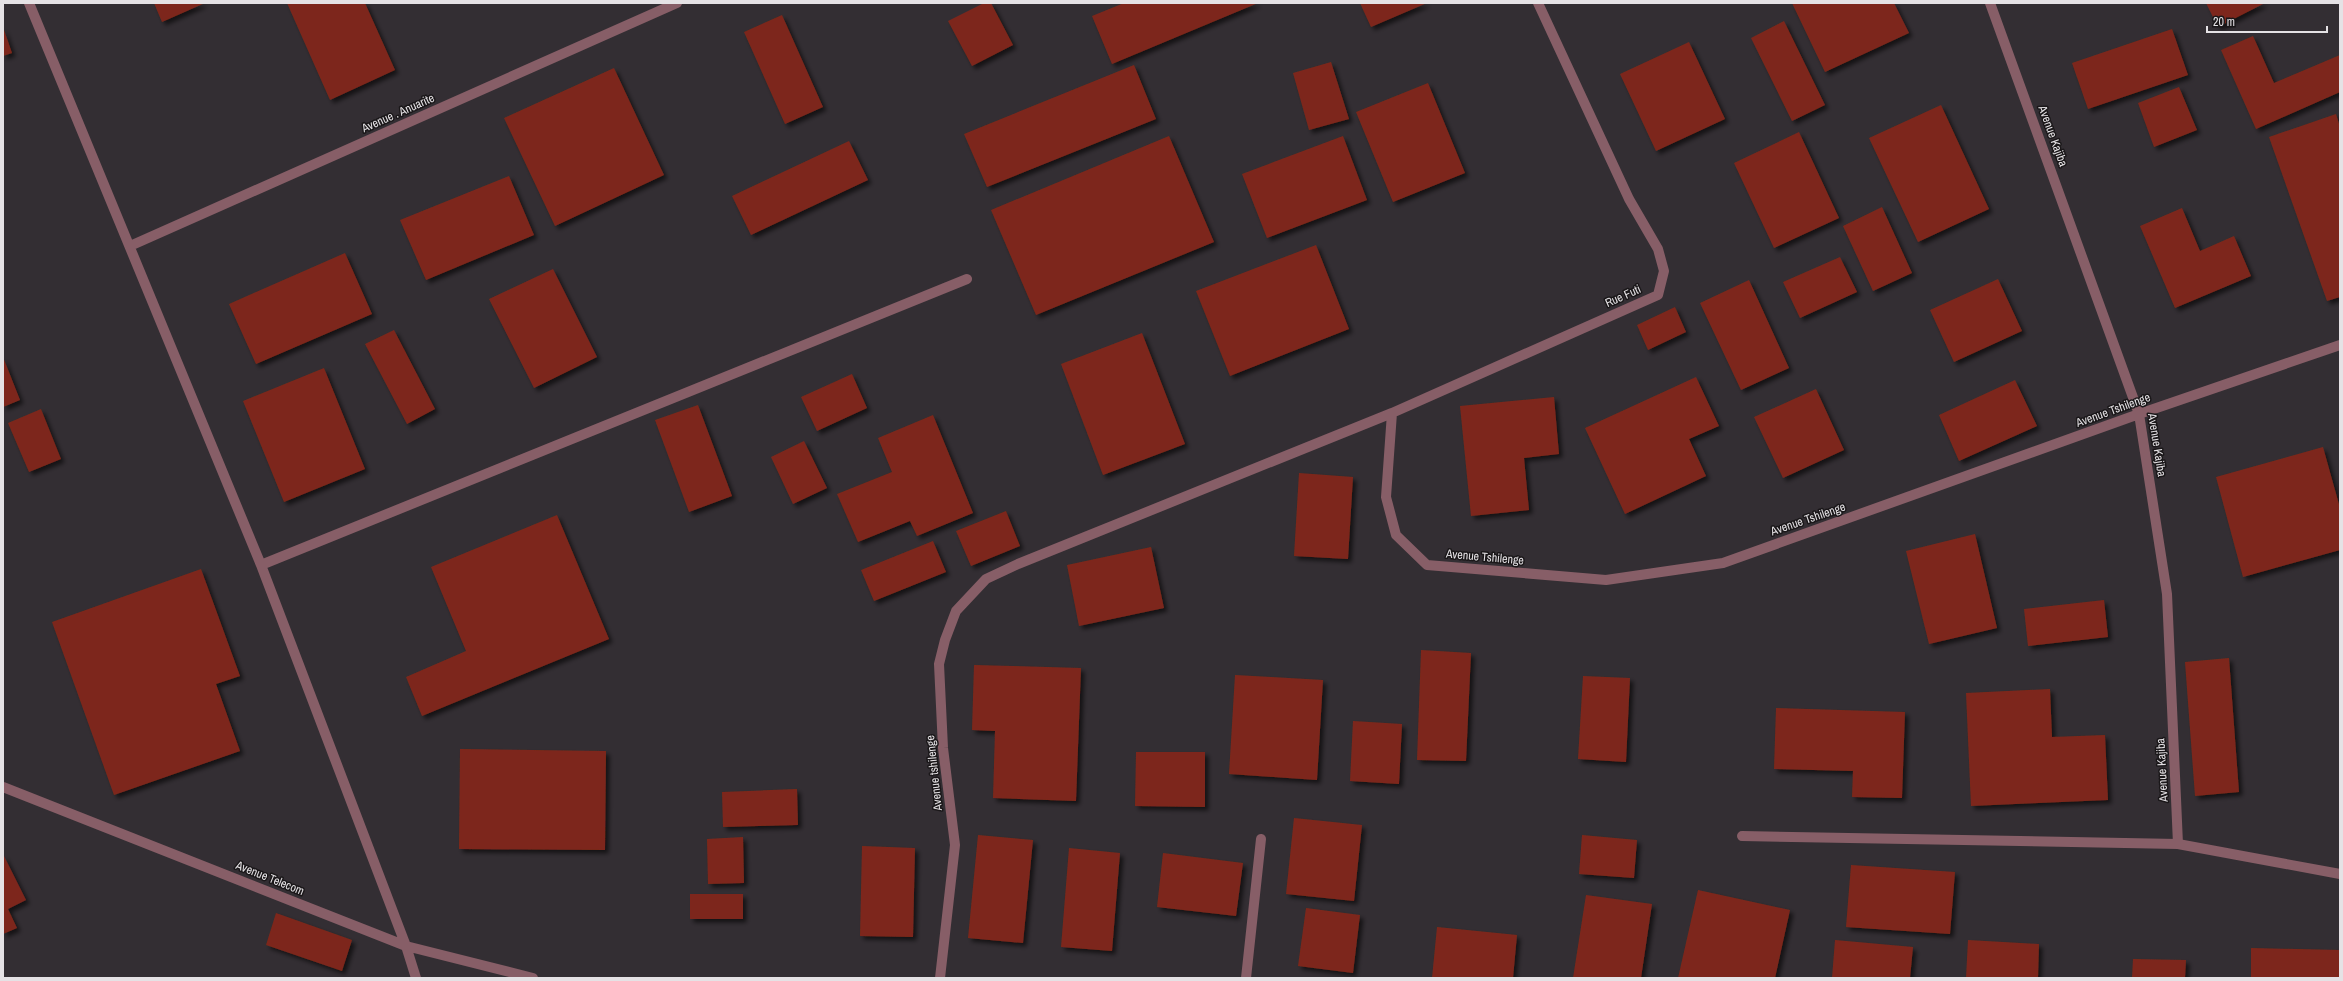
<svg xmlns="http://www.w3.org/2000/svg" width="2343" height="981" font-family="'Archivo Narrow',sans-serif">
  <style>
    .building { fill: #7d281a; filter: url(#shadow) }
    .lines { fill: none; stroke-linecap: round; stroke-linejoin: round }
    .minor { stroke: #875e67; stroke-width: 10 }
    .labels { text-anchor: middle; dominant-baseline: central; stroke-width: 3; stroke-linejoin: round; paint-order: stroke }
    .street-label { font-size: 12px; fill: #e5e2e5; stroke: #1a1719 }
  </style>
  <defs>
    <filter id="shadow"><feDropShadow dx="3.5" dy="3.5" stdDeviation="2" flood-color="#0009"/></filter>
  </defs>
  <rect width="100%" height="100%" fill="#332e33"/>
  <!-- building -->
  <path class="building" d="M154 3H205L162 22Z
    M287 3H365L395 70 330 100Z
    M984 3H991L1013 45 972 66 948 21Z
    M1124 3H1258L1112 64 1092 16Z
    M1360 3H1427L1371 27Z
    M1792 3H1894L1909 33 1825 72Z
    M2206 3H2265L2218 27Z
    M782 15 823 107 785 124 744 32Z
    M1784 21 1825 105 1792 121 1751 38Z
    M3 27 12 53 3 56Z
    M2172 29 2188 75 2088 109 2072 63Z
    M2253 36 2274 83 2340 55V92L2256 129 2221 50Z
    M1689 42 1725 119 1656 151 1620 74Z
    M1331 62 1349 119 1309 130 1293 73Z
    M1134 65 1156 119 987 187 964 134Z
    M614 68 664 175 555 226 504 118Z
    M1428 83 1465 173 1393 202 1356 112Z
    M2179 87 2197 130 2154 147 2138 103Z
    M1941 105 1989 209 1918 242 1869 138Z
    M2336 114 2340 127V297L2327 301 2269 137Z
    M1799 132 1839 218 1774 248 1734 163Z
    M1169 136 1214 242 1036 315 991 210Z
    M1343 136 1367 200 1267 238 1242 174Z
    M849 141 868 180 751 235 732 196Z
    M509 176 534 235 426 280 400 220Z
    M1882 207 1912 273 1873 291 1843 226Z
    M2182 208 2200 251 2234 236 2251 276 2175 308 2140 226Z
    M1316 245 1349 329 1230 376 1196 291Z
    M345 253 372 314 256 364 229 304Z
    M1840 257 1857 292 1800 318 1783 282Z
    M553 269 597 357 534 388 489 299Z
    M1998 279 2022 331 1954 362 1930 310Z
    M1749 280 1789 368 1741 390 1700 303Z
    M1675 307 1686 332 1648 350 1637 325Z
    M394 330 435 409 407 424 365 344Z
    M1142 333 1185 444 1103 475 1061 364Z
    M3 357 20 400 3 407Z
    M324 368 365 469 284 502 243 401Z
    M852 374 867 408 817 431 801 397Z
    M1696 377 1719 426 1689 439 1706 476 1625 514 1585 428Z
    M2015 380 2037 426 1959 461 1939 415Z
    M1816 389 1844 450 1783 478 1754 417Z
    M1554 397 1559 454 1524 458 1529 510 1471 516 1460 406Z
    M698 405 732 496 689 512 655 420Z
    M41 409 61 459 29 472 8 423Z
    M933 415 973 513 917 536 910 521 858 542 837 494 892 472 878 438Z
    M804 441 827 488 793 504 771 457Z
    M2323 447 2340 508V550L2243 577 2216 477Z
    M1299 473 1353 477 1348 559 1294 556Z
    M1006 511 1020 546 971 566 956 531Z
    M557 515 609 639 422 716 406 677 466 651 431 567Z
    M1975 534 1997 628 1929 644 1906 551Z
    M933 541 946 572 874 601 861 570Z
    M1151 547 1164 608 1079 626 1067 565Z
    M201 569 240 676 216 684 240 751 114 795 52 622Z
    M2104 600 2108 637 2028 646 2024 609Z
    M1421 650 1471 653 1466 761 1417 760Z
    M2229 658 2239 792 2195 796 2185 662Z
    M974 665 1081 668 1076 801 993 798 995 731 972 730Z
    M1235 675 1323 680 1317 780 1229 774Z
    M1583 676 1630 678 1626 762 1578 759Z
    M2050 689 2052 737 2105 735 2108 800 1971 806 1966 693Z
    M1776 708 1905 712 1902 798 1852 797 1853 771 1774 769Z
    M1353 721 1402 724 1399 784 1350 781Z
    M460 749 606 751 605 850 459 849Z
    M1136 752H1205V807L1135 806Z
    M797 789 798 825 723 827 722 792Z
    M1294 818 1362 825 1354 901 1286 894Z
    M978 835 1033 840 1023 943 968 938Z
    M1582 835 1637 840 1634 878 1579 874Z
    M743 837 744 883 708 884 707 839Z
    M862 846 915 848 913 937 860 936Z
    M1069 848 1120 853 1112 951 1061 947Z
    M1163 853 1243 863 1236 916 1157 907Z
    M3 854 26 900 8 909 17 928 3 934Z
    M1851 865 1955 872 1950 934 1846 927Z
    M1698 890 1790 910 1775 978H1678Z
    M690 894H743V919H690Z
    M1586 895 1652 904 1641 978H1573Z
    M1306 908 1360 915 1353 973 1298 966Z
    M276 913 352 940 342 971 266 945Z
    M1437 927 1517 935 1513 978H1432Z
    M1835 940 1913 947 1910 978H1832Z
    M1968 940 2039 944 2038 978H1966Z
    M2251 948 2340 950V978H2251Z
    M2133 959 2186 960 2185 978H2132Z"/>
  <g class="lines">
    <!-- minor -->
    <path class="minor" d="M29 3 261 565 406 946 416 978
      M1990 3 2139 414 2167 594 2178 844
      M130 246 677 3
      M1392 413 1386 497 1396 535 1427 565 1606 580 1723 563 2139 414 2340 345
      M261 565 967 279
      M3 787 406 946 533 978
      M1742 836 2178 844 2340 874
      M940 978 955 845 943 748 939 664 945 640 956 611 986 579 1018 564 1392 413 1658 295 1664 271 1658 249 1629 199 1538 3
      M1246 978 1261 839"/>
  </g>
  <g class="labels">
    <!-- street labels -->
    <g class="street-label">
      <text transform="translate(398 113) rotate(-24)">Avenue . Anuarite</text>
      <text transform="translate(2053 136) rotate(70)">Avenue Kajiba</text>
      <text transform="translate(1623 296) rotate(-24)">Rue Futi</text>
      <text transform="translate(2113 410) rotate(-20)">Avenue Tshilenge</text>
      <text transform="translate(2157 445) rotate(81)">Avenue Kajiba</text>
      <text transform="translate(1808 519) rotate(-19)">Avenue Tshilenge</text>
      <text transform="translate(1485 557) rotate(5)">Avenue Tshilenge</text>
      <text transform="translate(2162 770) rotate(-93)">Avenue Kajiba</text>
      <text transform="translate(934 773) rotate(-96)">Avenue tshilenge</text>
      <text transform="translate(270 878) rotate(22)">Avenue Telecom</text>
    </g>
  </g>
  <!-- border -->
  <rect width="2343" height="981" fill="none" stroke="#e5e2e5" stroke-width="8"/>
  <!-- scale -->
  <path d="M2207 26v6h120v-6" fill="none" stroke="#e5e2e5" stroke-width="2"/>
  <text x="2213" y="26" font-size="12" fill="#e5e2e5" stroke="#1a1719" stroke-width="3" paint-order="stroke">20 m</text>
</svg>
